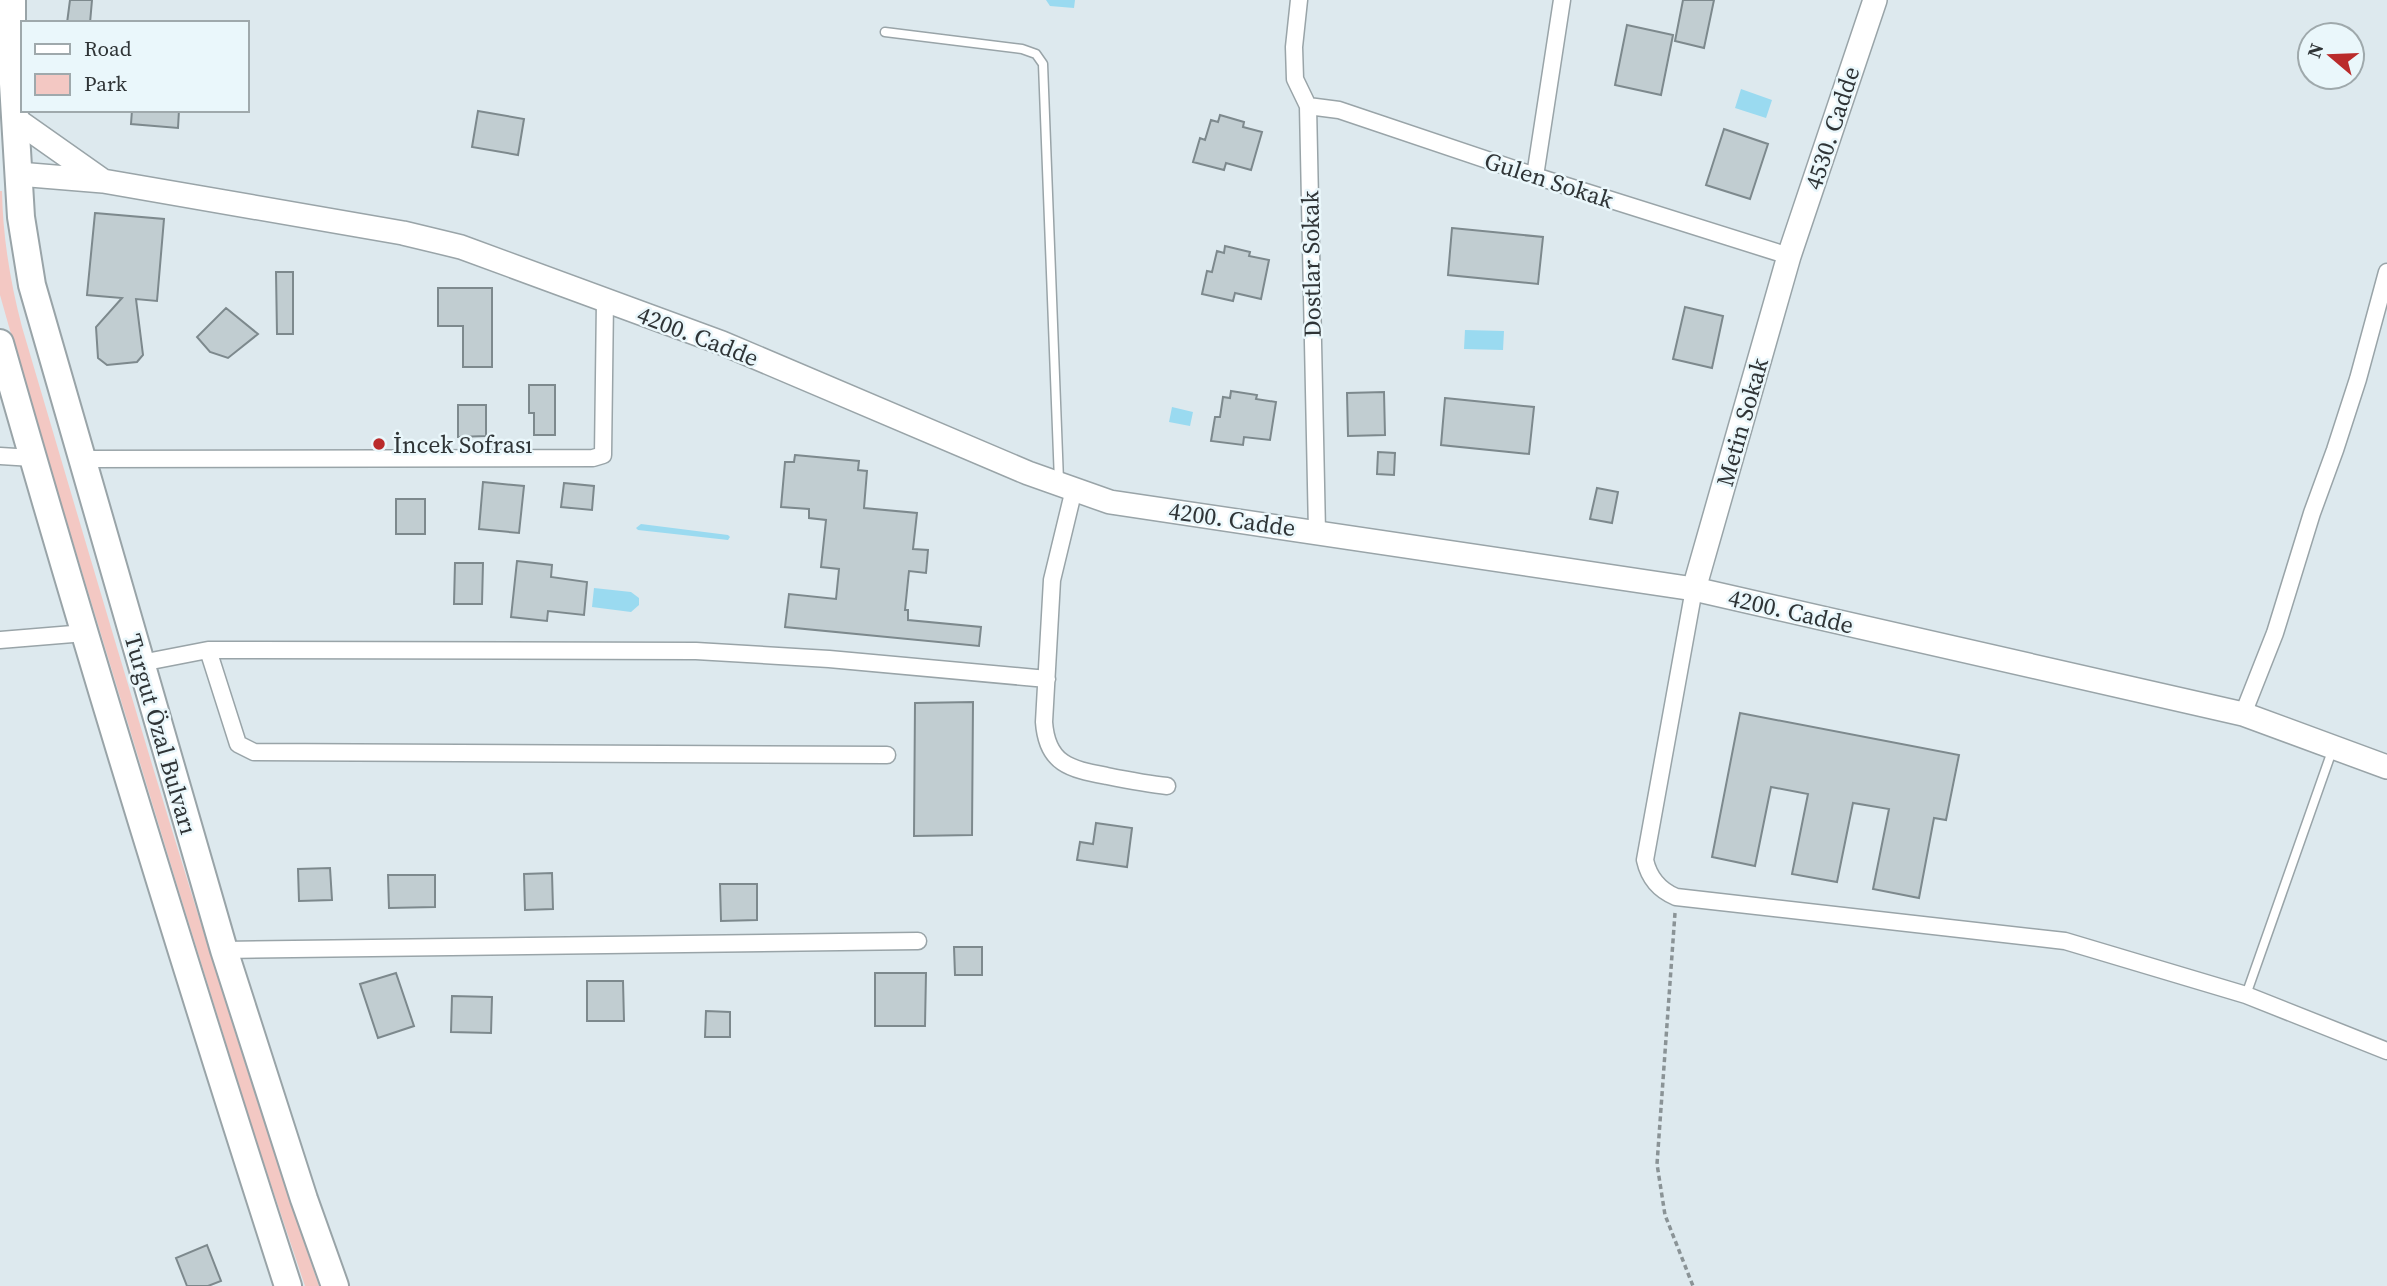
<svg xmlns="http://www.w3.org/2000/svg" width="2387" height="1286" font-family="'Source Serif 4',serif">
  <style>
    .green { fill: #f3c8c3 }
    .water { fill: #9adaf0 }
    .building { fill: #c1cdd1; stroke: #7d898d; stroke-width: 2 }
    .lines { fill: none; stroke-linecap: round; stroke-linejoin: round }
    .lane-casing { stroke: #99a4a8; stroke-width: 11 }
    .street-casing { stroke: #99a4a8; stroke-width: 19 }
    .secondary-casing { stroke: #99a4a8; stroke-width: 26 }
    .primary-casing { stroke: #99a4a8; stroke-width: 30 }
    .path { stroke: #8a9396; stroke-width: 3.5; stroke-dasharray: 5 3.5; stroke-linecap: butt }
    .lane { stroke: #fff; stroke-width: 8 }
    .street { stroke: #fff; stroke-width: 16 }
    .secondary { stroke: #fff; stroke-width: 23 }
    .primary { stroke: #fff; stroke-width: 26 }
    .poi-dot { fill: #ba2b2b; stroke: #eaf7fb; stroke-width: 2.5 }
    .labels { text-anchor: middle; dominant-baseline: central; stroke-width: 5; stroke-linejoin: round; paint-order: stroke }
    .street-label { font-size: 24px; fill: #2f3436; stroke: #eaf7fb }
    .poi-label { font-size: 24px; fill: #2f3436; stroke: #eaf7fb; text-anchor: start }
  </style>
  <rect width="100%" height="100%" fill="#dde9ee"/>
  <!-- green -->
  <path class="green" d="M0 191H2C3 238 10 281 22 327 117 648 210 969 319 1286H305L256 1140 177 885 26 387 0 295Z"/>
  <!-- water -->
  <path class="water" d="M1046 0H1075L1074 8 1050 6Z
    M1741 89 1772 100 1766 118 1735 108Z
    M1465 330 1504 331 1503 350 1464 349Z
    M1172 407 1193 412 1190 426 1169 422Z
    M641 524 728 535 730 537 728 540 638 530 636 528Z
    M594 588 631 592 639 598V605L631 612 592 607Z"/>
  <!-- building -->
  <path class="building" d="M70 0H92L90 23H67Z
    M1683 0H1714L1704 48 1675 41Z
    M1627 25 1673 35 1661 95 1615 85Z
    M132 110H179L178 128 131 124Z
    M478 111 524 119 518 155 472 147Z
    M1220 115 1244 122 1243 127 1262 132 1251 170 1226 163 1224 170 1193 162 1200 138 1205 140 1211 120 1218 122Z
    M1724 129 1768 144 1750 199 1706 185Z
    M95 213 164 219 157 301 136 299 143 355 137 362 107 365 98 358 96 327 122 298 87 295Z
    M1452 228 1543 237 1538 284 1448 275Z
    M1225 246 1250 252 1249 256 1269 260 1261 299 1235 293 1233 301 1202 294 1207 271 1212 272 1217 251 1224 253Z
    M276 272H293V334H277Z
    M438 288H492V367H463V326H438Z
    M1685 307 1723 316 1712 368 1673 359Z
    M226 308 258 334 228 358 210 352 197 337Z
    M529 385H555V435H534V413H529Z
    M1231 391 1257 395 1256 399 1276 402 1270 440 1244 437 1243 445 1211 441 1215 417H1220L1223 397 1230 398Z
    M1384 392 1385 435 1348 436 1347 393Z
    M1445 398 1534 407 1529 454 1441 445Z
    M458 405H486V436L458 437Z
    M1378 452 1395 453 1394 475 1377 474Z
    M795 455 859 461 858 470 867 471 864 508 917 513 913 549 928 550 926 573 909 571 905 610H908V620L981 627 979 646 785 627 789 594 836 599 839 569 821 567 826 520 809 518V509L781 507 785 462H794Z
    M483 482 524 486 519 533 479 529Z
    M564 483 594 486 592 510 561 507Z
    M1597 488 1618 492 1612 523 1590 519Z
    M396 499H425V534H396Z
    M517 561 552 565 551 577 587 582 584 615 548 611 547 621 511 617Z
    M455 563H483L482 604H454Z
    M973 702 972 835 914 836 915 703Z
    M1740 713 1959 755 1946 820 1934 818 1919 898 1873 889 1889 809 1853 803 1837 882 1792 874 1808 794 1771 787 1755 866 1712 857Z
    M1096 823 1132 828 1127 867 1077 860 1080 842 1093 844Z
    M330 868 332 900 299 901 298 869Z
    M552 873 553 909 525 910 524 874Z
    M388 875H435V907L389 908Z
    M720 884H757V920L721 921Z
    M954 947H982V975H955Z
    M396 973 414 1026 378 1038 360 984Z
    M875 973H926L925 1026H875Z
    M587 981H623L624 1021H587Z
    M452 996 492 997 491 1033 451 1032Z
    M706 1011 730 1012V1037H705Z
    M207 1245 221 1281 208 1286H187L176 1258Z"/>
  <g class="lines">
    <!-- lane casing -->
    <g class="lane-casing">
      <path id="lane" d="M885 32 1022 49 1036 54 1043 64 1059 481
        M2246 995 2332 751"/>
    </g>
    <!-- street casing -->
    <g class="street-casing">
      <path id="street" d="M1299 0 1294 47 1295 79 1308 106 1317 532
        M1308 106 1339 110 1535 176 1789 256
        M1535 176 1562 0
        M0 456 33 458
        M81 459 593 458 603 455 605 300
        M1074 489 1052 580 1044 722C1047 765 1071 769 1107 776 1127 780 1147 784 1167 786
        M1694 589 1645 860C1649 878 1659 890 1676 897L2065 941 2246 995 2387 1051
        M0 640 85 633
        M208 650 238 744 254 752 887 755
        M141 663 208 650 696 651 829 659 1047 679
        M2243 714 2275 633 2312 513 2335 450 2358 379 2387 272
        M224 950 918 941"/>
    </g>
    <!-- secondary casing -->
    <g class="secondary-casing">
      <path id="secondary" d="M15 119 103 181
        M18 174 103 181 403 233 461 247 722 343 1028 473 1110 502 1694 589 2243 714 2387 767
        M1694 589 1789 256 1875 0"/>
    </g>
    <!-- primary casing -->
    <g class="primary-casing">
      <path id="primary" d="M12 0V67L21 217 32 285 224 950 304 1199 335 1286
        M0 343C90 659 187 973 288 1286"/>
    </g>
    <!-- path -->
    <path class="path" d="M1675 913 1657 1164 1665 1215 1693 1286"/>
    <!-- lane -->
    <use href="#lane" class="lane"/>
    <!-- street -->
    <use href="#street" class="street"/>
    <!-- secondary -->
    <use href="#secondary" class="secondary"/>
    <!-- primary -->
    <use href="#primary" class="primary"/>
  </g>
  <!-- markers -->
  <circle class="poi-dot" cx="379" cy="444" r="7"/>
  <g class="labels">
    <!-- street labels -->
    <g class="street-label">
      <text transform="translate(1832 128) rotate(-72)">4530. Cadde</text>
      <text transform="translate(1549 180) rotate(18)">Gulen Sokak</text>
      <text transform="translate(1311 264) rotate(-91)">Dostlar Sokak</text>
      <text transform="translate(698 336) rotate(21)">4200. Cadde</text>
      <text transform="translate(1742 422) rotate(-74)">Metin Sokak</text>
      <text transform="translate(1232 519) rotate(8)">4200. Cadde</text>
      <text transform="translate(1791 611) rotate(13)">4200. Cadde</text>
      <text transform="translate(161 734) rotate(74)">Turgut Özal Bulvarı</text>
    </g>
    <!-- poi labels -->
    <g class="poi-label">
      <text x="393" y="444">İncek Sofrası</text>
    </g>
  </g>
  <!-- legend -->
  <rect x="21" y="21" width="228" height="91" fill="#eaf7fb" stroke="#9fa9ac" stroke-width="2"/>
  <rect x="35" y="44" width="35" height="10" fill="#ffffff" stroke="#9fa9ac" stroke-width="2"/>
  <text x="84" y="56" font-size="21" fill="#2f3436">Road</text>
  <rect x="35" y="74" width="35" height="21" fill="#f3c8c3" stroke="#9fa9ac" stroke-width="2"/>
  <text x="84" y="91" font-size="21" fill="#2f3436">Park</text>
  <!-- north arrow -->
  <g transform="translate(2331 56) rotate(289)"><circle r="33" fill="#eaf7fb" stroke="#9fa9ac" stroke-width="2"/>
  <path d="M0-5L12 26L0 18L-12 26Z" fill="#ba2b2b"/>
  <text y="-10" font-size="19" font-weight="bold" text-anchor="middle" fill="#2f3436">N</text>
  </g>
</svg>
